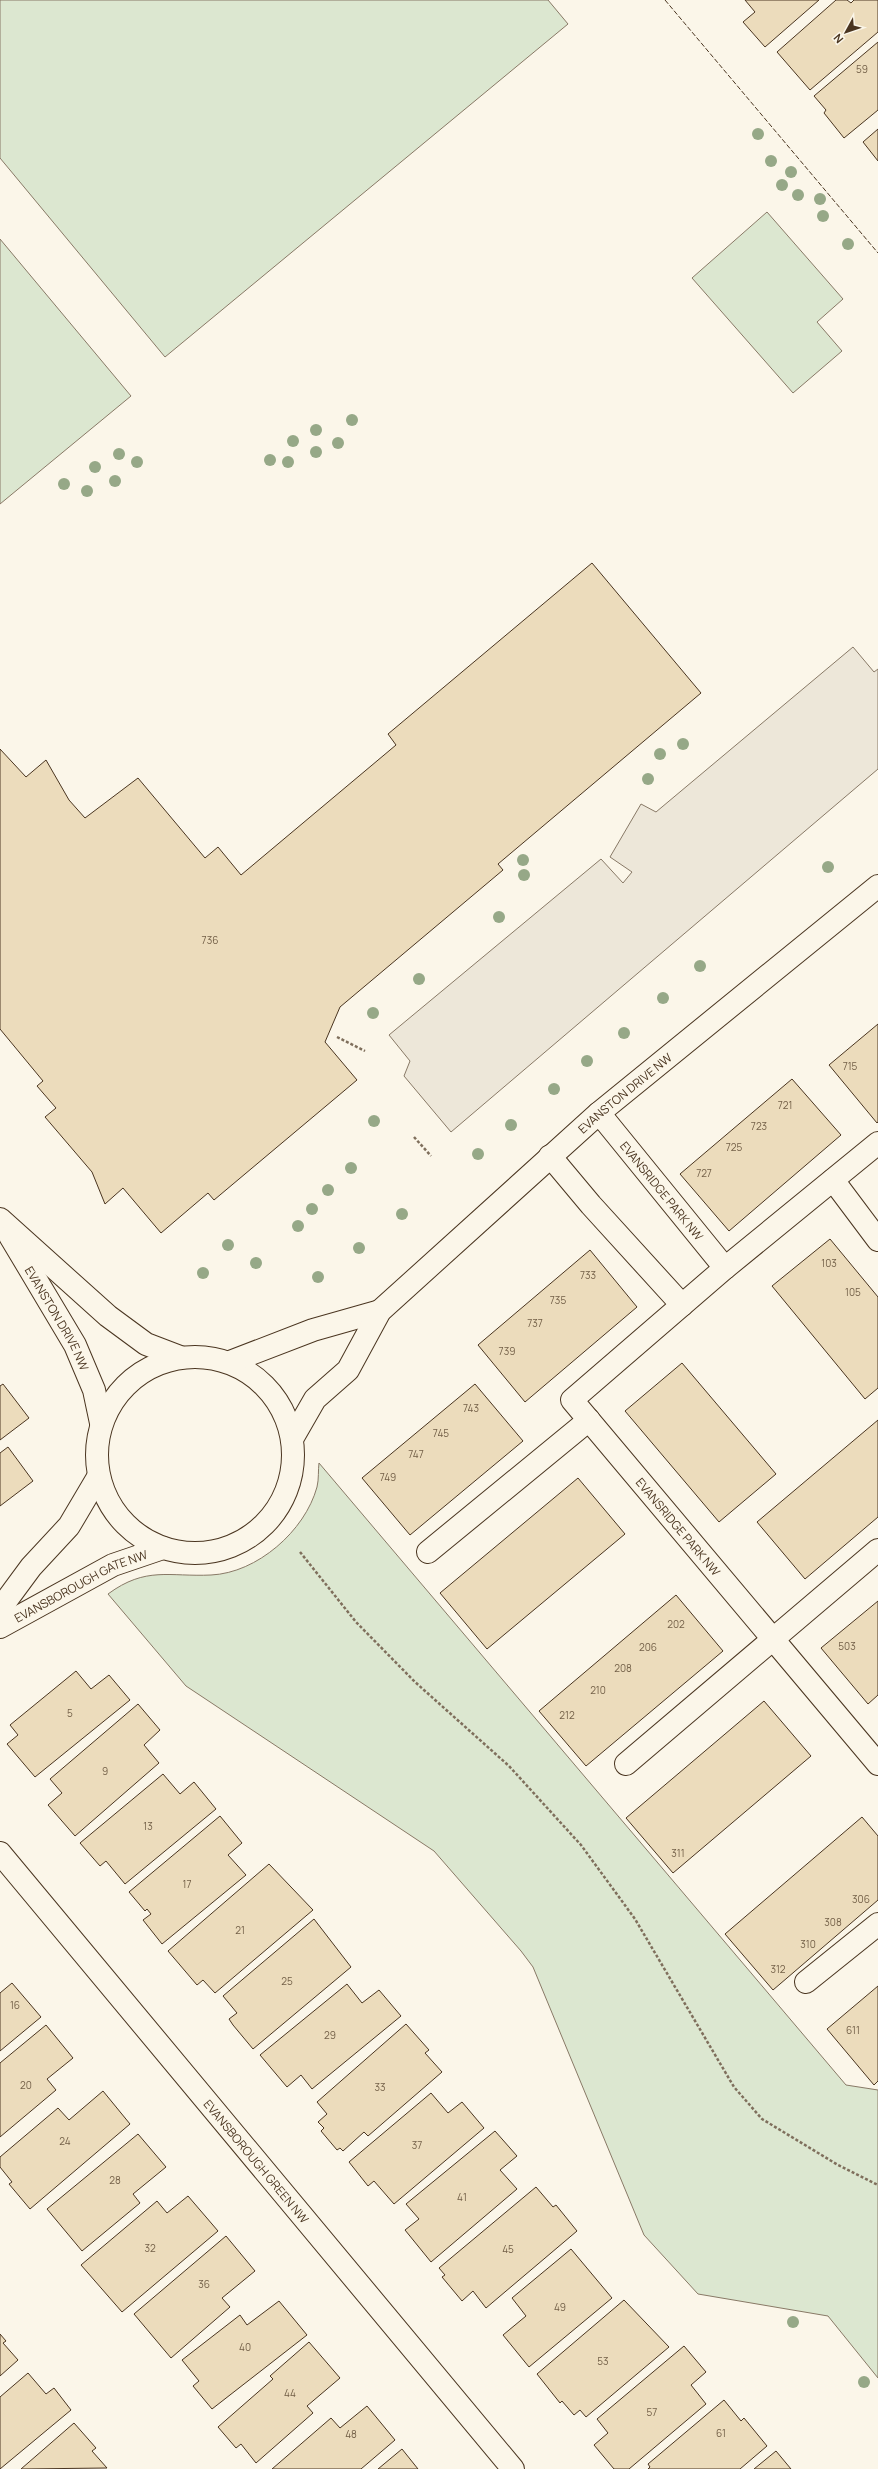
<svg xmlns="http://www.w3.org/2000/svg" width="878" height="2469" font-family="Manrope,sans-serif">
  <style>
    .green { fill: #dce7d0; stroke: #887966 }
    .parking { fill: #ede7d9; stroke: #887966 }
    .building { fill: #ecdcbc; stroke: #4a3520 }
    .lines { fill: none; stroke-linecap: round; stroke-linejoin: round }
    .minor-casing { stroke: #4a3520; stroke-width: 24 }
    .path { stroke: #7f6f5c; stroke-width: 2.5; stroke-dasharray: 3 2; stroke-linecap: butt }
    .minor { stroke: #fbf6e9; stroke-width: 22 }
    .fence { stroke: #4a3520; stroke-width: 1; stroke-dasharray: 5 2; stroke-linecap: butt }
    .tree { fill: #96a887 }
    .labels { text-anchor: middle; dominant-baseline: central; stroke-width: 3; stroke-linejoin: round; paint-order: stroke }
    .number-label { font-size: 10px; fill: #725f47 }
    .street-label { font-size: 12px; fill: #4a3520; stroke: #fbf6e9 }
  </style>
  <rect width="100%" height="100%" fill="#fbf6e9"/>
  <!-- green -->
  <path class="green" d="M0 0H548L568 24 165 357 0 158Z
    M767 212 843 299 817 322 842 351 793 393 692 278Z
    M0 239 131 396 0 504Z
    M319 1463 846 2085 878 2090V2378L828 2316 698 2294 644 2235 533 1967 521 1951 434 1851 186 1686 108 1594C146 1566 169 1577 211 1575 257 1573 305 1531 317 1487 319 1479 318 1470 319 1463Z"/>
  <!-- parking -->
  <path class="parking" d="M853 647 874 672 878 669V769L451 1132 404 1076 410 1061 389 1035 601 859 623 883 632 872 610 857 641 804 656 812Z"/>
  <!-- building -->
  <path class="building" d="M745 0H819L765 47 743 22 755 12Z
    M836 0H847L851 3 854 0H878V32L810 90 777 52Z
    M878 42V110L844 138 824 113 826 110 814 96Z
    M878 129V161L863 142Z
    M592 563 701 693 498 864 503 870 340 1007 325 1042 357 1080 214 1200 208 1193 161 1233 123 1188 105 1204 92 1172 45 1117 56 1108 37 1086 43 1081 0 1029V749L26 777 46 760 69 800 85 818 138 778 205 858 218 847 241 875 396 745 388 734Z
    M878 1024V1122L877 1123 829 1065Z
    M792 1079 841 1135 729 1231 680 1174Z
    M830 1239 878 1297V1388L865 1399 772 1286Z
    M590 1250 637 1307 525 1402 478 1345Z
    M682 1363 776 1474 719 1522 625 1411Z
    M3 1384 29 1418 0 1440V1386Z
    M475 1384 523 1441 410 1535 362 1478Z
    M878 1420V1517L805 1579 757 1522Z
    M8 1447 33 1481 0 1506V1453Z
    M578 1478 625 1534 487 1649 440 1593Z
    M676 1595 723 1651 586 1766 539 1711Z
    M878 1601V1695L868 1704 821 1648Z
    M76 1671 91 1689 109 1675 130 1700 35 1777 7 1744 18 1735 10 1725Z
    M764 1701 811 1756 673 1873 626 1818Z
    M138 1704 160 1730 144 1745 159 1763 75 1836 48 1805 62 1793 50 1779Z
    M163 1774 180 1794 194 1782 216 1809 125 1884 106 1861 100 1866 80 1843Z
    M220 1816 242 1843 228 1855 246 1875 162 1944 143 1920 151 1914 147 1909 145 1911 129 1892Z
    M862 1817 878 1836V1900L773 1990 725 1934Z
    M269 1864 313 1910 215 1993 203 1980 197 1985 168 1951Z
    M314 1919 351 1967 253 2049 233 2025 229 2019 237 2013 223 1996Z
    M12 1983 41 2017 0 2051V1993Z
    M347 1984 362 2003 379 1990 401 2016 312 2089 301 2075 287 2087 260 2055Z
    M878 1986V2081L874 2085 827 2029Z
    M406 2024 429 2050 425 2053 442 2072 368 2136 364 2132 343 2151 340 2148 337 2150 321 2131 324 2128 318 2122 327 2114 317 2102Z
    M46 2025 73 2058 47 2079 56 2090 0 2137V2063Z
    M103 2091 130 2124 30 2209 9 2184 12 2182 0 2167V2157L58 2108 69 2120Z
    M431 2093 448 2113 462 2102 484 2128 394 2204 374 2181 368 2186 349 2162Z
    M495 2131 517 2156 500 2170 517 2189 431 2262 405 2230 419 2219 406 2204Z
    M138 2134 166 2167 133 2194 140 2203 82 2251 47 2209Z
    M536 2187 553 2207 556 2205 577 2231 486 2308 473 2291 462 2301 442 2277 445 2275 439 2268Z
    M188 2196 218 2231 122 2312 81 2265 157 2201 167 2213Z
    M226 2236 255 2271 222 2298 230 2307 171 2358 134 2314Z
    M571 2249 612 2298 529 2367 503 2335 526 2316 512 2298Z
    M624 2300 669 2347 586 2417 580 2410 574 2415 562 2401 560 2403 537 2374Z
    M279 2301 307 2335 212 2409 193 2386 199 2381 182 2360 240 2315 247 2325Z
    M0 2334 6 2341 3 2343 18 2360 0 2376Z
    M309 2342 340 2378 307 2406 313 2413 256 2463 241 2444 236 2448 218 2427 273 2379 270 2376Z
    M684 2346 706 2372 691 2385 706 2404 629 2469H614L594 2445 608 2433 597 2419Z
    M28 2373 46 2394 54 2388 71 2410 0 2469V2397Z
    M724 2400 741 2421 744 2418 767 2446 740 2469H648L650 2467 648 2464Z
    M367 2406 395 2440 361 2469H272L331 2418 340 2428Z
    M74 2423 96 2448 92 2451 107 2468 21 2469Z
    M402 2449 418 2469H378Z
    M776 2451 791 2469H754Z"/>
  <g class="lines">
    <!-- minor casing -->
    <g class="minor-casing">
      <g id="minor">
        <path id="s1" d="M599 1113 725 1268"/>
        <path id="s2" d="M878 1143 725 1268 572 1400 878 1764"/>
        <path d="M550 1156 591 1205 682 1305"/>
        <path d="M833 1180 878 1240"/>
        <path d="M0 1219 108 1316 146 1344 180 1357"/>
        <path id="s3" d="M10 1236 75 1345 94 1390 101 1423"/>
        <circle cx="195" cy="1455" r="98"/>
        <path d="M230 1362 313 1330 380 1311"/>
        <path id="s4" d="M292 1439 315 1399 348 1370 380 1311 599 1113 878 886"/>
        <path d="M428 1552 589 1420"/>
        <path d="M0 1609 31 1567 69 1526 98 1477"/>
        <path id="s5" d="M0 1627 113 1565 163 1548"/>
        <path d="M626 1764 878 1550"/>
        <path id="s6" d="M0 1853 513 2469"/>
        <path d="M806 1982 878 1924"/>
      </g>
    </g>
    <!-- path -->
    <path class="path" d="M337 1037 365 1051
      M414 1137 431 1156
      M300 1552 356 1622 415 1682 509 1766 581 1845 635 1919 734 2087 762 2119 838 2165 878 2185"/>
    <!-- minor -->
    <use href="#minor" class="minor"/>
    <!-- fence -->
    <path class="fence" d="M665 0 878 253"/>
  </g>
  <!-- trees -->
  <g class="tree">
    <circle cx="758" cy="134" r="6"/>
    <circle cx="771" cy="161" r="6"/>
    <circle cx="791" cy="172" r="6"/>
    <circle cx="782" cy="185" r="6"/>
    <circle cx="798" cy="195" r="6"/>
    <circle cx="820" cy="199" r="6"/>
    <circle cx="823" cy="216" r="6"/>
    <circle cx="848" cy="244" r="6"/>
    <circle cx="352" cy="420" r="6"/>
    <circle cx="316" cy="430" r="6"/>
    <circle cx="293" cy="441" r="6"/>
    <circle cx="338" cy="443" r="6"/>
    <circle cx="316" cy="452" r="6"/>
    <circle cx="119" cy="454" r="6"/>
    <circle cx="270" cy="460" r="6"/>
    <circle cx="137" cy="462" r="6"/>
    <circle cx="288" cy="462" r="6"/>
    <circle cx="95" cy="467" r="6"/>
    <circle cx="115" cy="481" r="6"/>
    <circle cx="64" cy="484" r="6"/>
    <circle cx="87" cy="491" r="6"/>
    <circle cx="683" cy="744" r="6"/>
    <circle cx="660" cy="754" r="6"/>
    <circle cx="648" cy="779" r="6"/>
    <circle cx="523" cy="860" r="6"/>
    <circle cx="828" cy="867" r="6"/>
    <circle cx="524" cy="875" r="6"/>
    <circle cx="499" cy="917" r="6"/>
    <circle cx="700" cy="966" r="6"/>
    <circle cx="419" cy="979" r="6"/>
    <circle cx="663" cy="998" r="6"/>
    <circle cx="373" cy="1013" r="6"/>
    <circle cx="624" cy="1033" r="6"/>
    <circle cx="587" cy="1061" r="6"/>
    <circle cx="554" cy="1089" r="6"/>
    <circle cx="374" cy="1121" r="6"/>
    <circle cx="511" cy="1125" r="6"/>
    <circle cx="478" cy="1154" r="6"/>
    <circle cx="351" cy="1168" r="6"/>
    <circle cx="328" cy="1190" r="6"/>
    <circle cx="312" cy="1209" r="6"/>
    <circle cx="402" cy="1214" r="6"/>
    <circle cx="298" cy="1226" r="6"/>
    <circle cx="228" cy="1245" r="6"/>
    <circle cx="359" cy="1248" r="6"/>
    <circle cx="256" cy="1263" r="6"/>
    <circle cx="203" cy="1273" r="6"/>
    <circle cx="318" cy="1277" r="6"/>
    <circle cx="793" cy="2322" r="6"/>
    <circle cx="864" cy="2382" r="6"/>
  </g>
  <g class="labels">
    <!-- number labels -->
    <g class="number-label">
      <text x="862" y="69">59</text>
      <text x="210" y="940">736</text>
      <text x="850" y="1066">715</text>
      <text x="785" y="1105">721</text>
      <text x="759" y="1126">723</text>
      <text x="734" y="1147">725</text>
      <text x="704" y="1173">727</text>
      <text x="829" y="1263">103</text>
      <text x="588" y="1275">733</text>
      <text x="853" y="1292">105</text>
      <text x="558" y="1300">735</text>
      <text x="535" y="1323">737</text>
      <text x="507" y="1351">739</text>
      <text x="471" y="1408">743</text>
      <text x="441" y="1433">745</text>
      <text x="416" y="1454">747</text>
      <text x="388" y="1477">749</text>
      <text x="676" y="1624">202</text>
      <text x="847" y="1646">503</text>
      <text x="648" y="1647">206</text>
      <text x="623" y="1668">208</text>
      <text x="598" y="1690">210</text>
      <text x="70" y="1713">5</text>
      <text x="567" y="1715">212</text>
      <text x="105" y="1771">9</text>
      <text x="148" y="1826">13</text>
      <text x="678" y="1853">311</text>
      <text x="187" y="1884">17</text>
      <text x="861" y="1899">306</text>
      <text x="833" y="1922">308</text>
      <text x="240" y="1930">21</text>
      <text x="808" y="1944">310</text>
      <text x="778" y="1969">312</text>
      <text x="287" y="1981">25</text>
      <text x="15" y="2005">16</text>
      <text x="853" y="2030">611</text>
      <text x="330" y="2035">29</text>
      <text x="26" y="2085">20</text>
      <text x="380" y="2087">33</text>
      <text x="65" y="2141">24</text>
      <text x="417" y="2145">37</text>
      <text x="115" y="2180">28</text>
      <text x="462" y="2197">41</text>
      <text x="150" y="2248">32</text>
      <text x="508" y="2249">45</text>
      <text x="204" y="2284">36</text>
      <text x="560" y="2307">49</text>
      <text x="245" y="2347">40</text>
      <text x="603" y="2361">53</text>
      <text x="290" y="2393">44</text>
      <text x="652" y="2412">57</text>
      <text x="721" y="2433">61</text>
      <text x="351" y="2434">48</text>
    </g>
    <!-- street labels -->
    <g class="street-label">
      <text stroke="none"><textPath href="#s4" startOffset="485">EVANSTON DRIVE NW</textPath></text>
      <text stroke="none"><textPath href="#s1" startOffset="100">EVANSRIDGE PARK NW</textPath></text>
      <text stroke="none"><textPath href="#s3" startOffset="95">EVANSTON DRIVE NW</textPath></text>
      <text stroke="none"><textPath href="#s2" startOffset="565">EVANSRIDGE PARK NW</textPath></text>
      <text stroke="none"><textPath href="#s5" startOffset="91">EVANSBOROUGH GATE NW</textPath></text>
      <text stroke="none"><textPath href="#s6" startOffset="401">EVANSBOROUGH GREEN NW</textPath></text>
    </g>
  </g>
  <!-- north arrow -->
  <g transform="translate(846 32) rotate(230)" stroke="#fbf6e9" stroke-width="3" paint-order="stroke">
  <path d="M0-3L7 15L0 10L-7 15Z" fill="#4a3520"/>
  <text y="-6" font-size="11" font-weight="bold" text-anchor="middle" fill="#4a3520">N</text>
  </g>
</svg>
